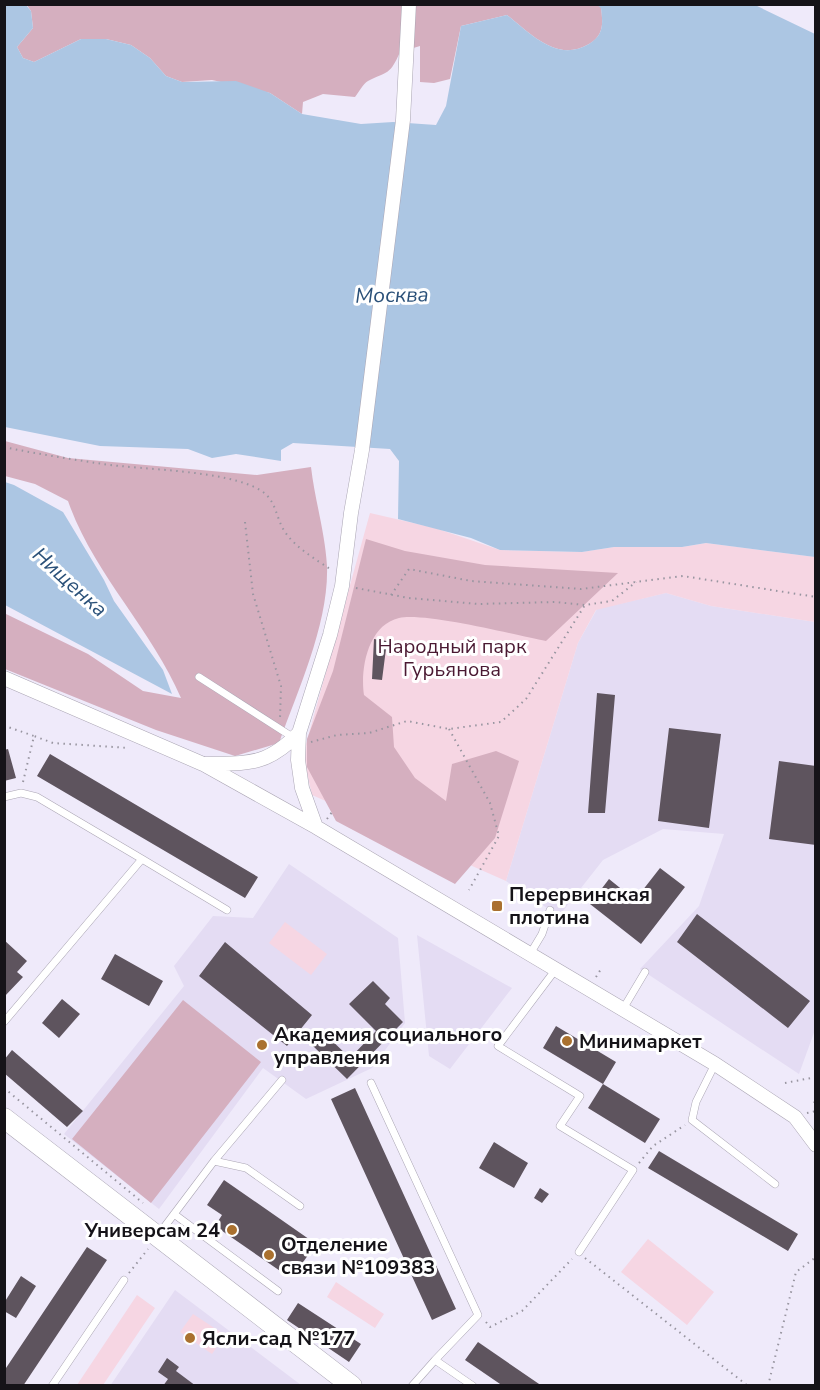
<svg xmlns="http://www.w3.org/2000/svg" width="820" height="1390" font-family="'Nunito Sans',sans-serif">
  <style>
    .built { fill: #e4dcf3 }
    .green { fill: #f6d6e3 }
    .forest { fill: #d5afbf }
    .water { fill: #acc6e3 }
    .building { fill: #5e545e }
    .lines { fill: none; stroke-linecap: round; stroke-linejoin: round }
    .lane-casing { stroke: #aba6b4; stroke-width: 8 }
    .street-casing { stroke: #aba6b4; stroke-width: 15 }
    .secondary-casing { stroke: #aba6b4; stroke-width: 21 }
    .path { stroke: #9895a0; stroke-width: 2; stroke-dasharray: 1.5 4.5; stroke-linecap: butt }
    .lane { stroke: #fff; stroke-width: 7 }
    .street { stroke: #fff; stroke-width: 14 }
    .secondary { stroke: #fff; stroke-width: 20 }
    .poi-dot { fill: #aa712f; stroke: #fff; stroke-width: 2 }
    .labels { text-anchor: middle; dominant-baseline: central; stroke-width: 6; stroke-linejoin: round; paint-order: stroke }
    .park-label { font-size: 20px; fill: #4a1932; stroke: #fff }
    .poi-label { font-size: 20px; font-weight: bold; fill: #151318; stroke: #fff; text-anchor: start }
    .water-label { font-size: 21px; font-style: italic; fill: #2b5179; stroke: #fff }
  </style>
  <rect width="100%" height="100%" fill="#efeafa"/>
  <!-- built -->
  <path class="built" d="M666 593 711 606 815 622 816 1027 799 1074 640 969 699 906 724 834 663 829 603 860 559 916 506 881 578 643 597 609Z
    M289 864 398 938 405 1023 372 1068 306 1099 263 1068 159 1209 64 1134 184 986 174 966 213 916 253 918Z
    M417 935 512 988 450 1069 429 1056Z
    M175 1290 301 1385 110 1386Z"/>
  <!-- green -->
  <path class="green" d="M370 513 435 528 500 550 582 552 614 547H682L706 543 815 557V622L711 606 666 593 596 610 578 643 506 881 312 795 303 755Z
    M285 922 327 954 311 975 269 943Z
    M648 1239 714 1292 687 1325 621 1272Z
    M336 1282 384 1314 375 1328 327 1297Z
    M137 1295 155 1308 103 1385H77Z
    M193 1314 225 1335 212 1354 180 1332Z"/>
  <!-- forest -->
  <path class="forest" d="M26 4H597L601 7C603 24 604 35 589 44 557 63 531 34 507 15L461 26 450 79 434 83 420 82V46L400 52C390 75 388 71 368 81 363 84 359 92 355 97L323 94 303 102 302 114 270 93 212 80 182 82 166 76 150 58 131 45 106 39H81L34 62 23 58 17 47 33 28 31 11Z
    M5 441 68 458 257 475 311 467C315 501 325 532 327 566 329 623 298 690 279 743L235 756 156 730 5 669 4 613 88 654 143 691 181 698C151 628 93 573 68 501L35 484 5 476Z
    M366 539 405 551 485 565 618 573 546 641C516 635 424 612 399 618 368 625 360 669 364 695L392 717 394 747 415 778 446 801 452 764 496 751 519 761 495 838 455 884 336 821 307 767V739L333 671Z
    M183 1000 261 1062 151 1203 72 1139Z"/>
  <!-- water -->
  <path class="water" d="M4 5H26L31 11 33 28 17 47 23 58 34 62 81 39H106L131 45 150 58 166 76 182 82 236 81 270 93 302 114 361 124 393 122 436 125 446 106 461 26 507 15C531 34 557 63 589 44 604 35 603 24 601 8L597 5H755L815 34V557L706 543 682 547H614L582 552 500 550 471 538 398 519 399 461 390 449 293 443 281 450V461L236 454 212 458 188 449 100 446 5 427Z
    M5 482 14 485 63 512 104 580 114 601 163 670 172 694 5 605Z"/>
  <!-- building -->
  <path class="building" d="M374 639 387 641 382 680 372 679Z
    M597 693 615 695 605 813H588Z
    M669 728 721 734 709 828 658 821Z
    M8 749 16 778 4 781V750Z
    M50 754 258 877 245 898 37 776Z
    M779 761 816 766V845L769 839Z
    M660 868 685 887 641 944 590 904 609 879 635 900Z
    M697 914 810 1001 788 1028 677 942Z
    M4 940 27 961 17 972 23 977 4 997Z
    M225 942 312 1015 287 1046 199 976Z
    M115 954 163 981 149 1006 101 979Z
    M373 981 390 998 385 1004 403 1022 347 1079 312 1045 324 1033 350 1058 376 1031 349 1004Z
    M62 999 80 1014 59 1038 42 1023Z
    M556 1026 616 1062 603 1084 543 1048Z
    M12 1050 83 1111 67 1127 4 1073V1060Z
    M603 1084 660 1119 645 1143 588 1108Z
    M355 1088 456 1309 432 1320 331 1099Z
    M494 1142 528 1163 514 1188 479 1168Z
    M659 1151 798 1234 788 1251 648 1168Z
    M224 1180 316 1244 301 1265 296 1261 286 1275 215 1226 222 1215 207 1205Z
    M540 1188 549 1194 542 1203 534 1198Z
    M87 1247 107 1260 23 1386H4V1371Z
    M21 1276 36 1286 16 1318 4 1311V1303Z
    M298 1303 361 1344 349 1362 287 1320Z
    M478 1342 542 1386H503L465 1360Z
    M167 1358 179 1367 176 1371 196 1386H163L168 1379 158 1372Z"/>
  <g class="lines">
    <!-- lane casing -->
    <g class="lane-casing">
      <path id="lane" d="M199 677 294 738
        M4 797 21 793 37 797 142 859 4 1022
        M142 859 227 910
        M530 954 542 934 550 910
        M556 969 498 1046 580 1096 560 1126 633 1170 579 1252
        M623 1009 645 972
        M715 1064 696 1102 692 1120 775 1184
        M371 1083 478 1315 435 1360
        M214 1161 246 1168 300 1206
        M174 1214 278 1291
        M159 1234 214 1161 282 1080
        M52 1386 124 1280
        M412 1386 435 1360 473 1386"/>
    </g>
    <!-- street casing -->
    <g class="street-casing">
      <path id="street" d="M4 678 203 764 316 827 715 1064 795 1117 816 1145
        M205 764C250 763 266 766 299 733
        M316 827 302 788 298 760 299 733 330 635 342 586 351 513 362 450 403 120 409 4"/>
    </g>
    <!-- secondary casing -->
    <g class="secondary-casing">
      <path id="secondary" d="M4 1118 352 1386"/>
    </g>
    <!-- path -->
    <path class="path" d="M4 447C37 454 70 459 103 464 144 470 226 470 260 490 277 500 275 517 285 532 295 547 315 559 330 569
      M245 522 253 594 281 686 280 718
      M356 588 409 598 478 604 555 602 585 605 612 601 636 582
      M391 595 409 569 471 581 581 589 683 576 816 597
      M4 729 8 727 34 736
      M449 729 490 803 499 836 469 890
      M311 742 337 735 369 733 407 721 449 729 501 722 526 699 585 605
      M23 782 34 736 53 743 129 748
      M327 819 332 812
      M596 977 601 969
      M785 1083 816 1077
      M4 1088 143 1203
      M814 1103 816 1099
      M807 1113 816 1111
      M639 1163 653 1146 685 1125
      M585 1258 748 1386
      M129 1273 148 1249
      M486 1322 490 1327 522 1311 572 1259
      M768 1386 796 1272 816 1257"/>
    <!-- lane -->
    <use href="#lane" class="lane"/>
    <!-- street -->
    <use href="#street" class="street"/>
    <!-- secondary -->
    <use href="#secondary" class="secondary"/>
  </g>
  <!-- markers -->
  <g class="poi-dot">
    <rect x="491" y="900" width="12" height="12" rx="3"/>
    <circle cx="567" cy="1041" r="6"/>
    <circle cx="262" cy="1045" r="6"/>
    <circle cx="232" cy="1230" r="6"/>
    <circle cx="269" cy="1255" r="6"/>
    <circle cx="190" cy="1338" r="6"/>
  </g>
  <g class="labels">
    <!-- park labels -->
    <g class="park-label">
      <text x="452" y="646">Народный парк<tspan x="452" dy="23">Гурьянова</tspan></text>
    </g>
    <!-- poi labels -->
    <g class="poi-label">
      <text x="509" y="894">Перервинская<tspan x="509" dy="23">плотина</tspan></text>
      <text x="274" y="1034">Академия социального<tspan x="274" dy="23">управления</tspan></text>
      <text x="579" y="1041">Минимаркет</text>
      <text x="220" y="1230" text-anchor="end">Универсам 24</text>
      <text x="281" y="1244">Отделение<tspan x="281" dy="23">связи №109383</tspan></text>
      <text x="202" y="1338">Ясли-сад №177</text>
    </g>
    <!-- water labels -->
    <g class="water-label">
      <text transform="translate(392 295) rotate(-1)">Москва</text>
      <text transform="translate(70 582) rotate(42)">Нищенка</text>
    </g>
  </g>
  <!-- border -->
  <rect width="820" height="1390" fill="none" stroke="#151318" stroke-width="12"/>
</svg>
